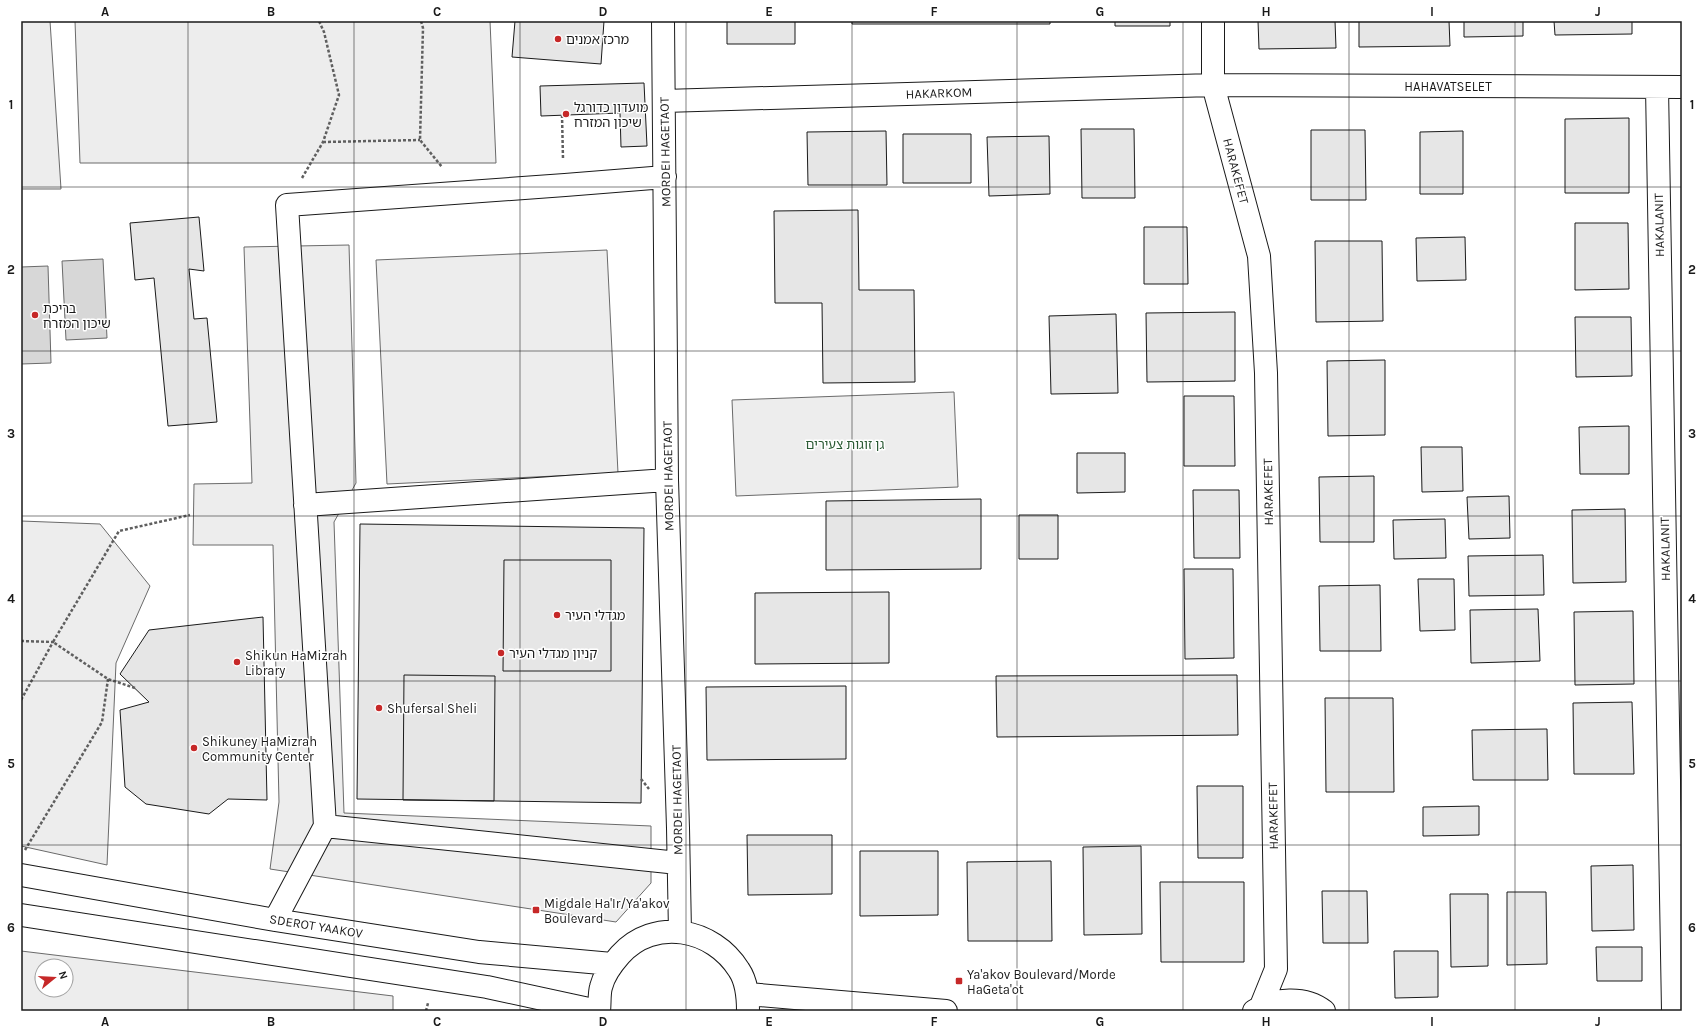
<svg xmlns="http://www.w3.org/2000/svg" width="1703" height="1032" font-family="Karla,'Noto Sans Hebrew',sans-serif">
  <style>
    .built { fill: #ededed; stroke: #6a6a6a; fill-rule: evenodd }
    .water { fill: #d7d7d7; stroke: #6a6a6a }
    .building { fill: #e6e6e6; stroke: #1a1a1a }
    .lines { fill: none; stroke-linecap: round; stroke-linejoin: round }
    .minor-casing { stroke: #1a1a1a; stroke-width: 24 }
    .path { stroke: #5f5f5f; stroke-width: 2.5; stroke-dasharray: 3 2; stroke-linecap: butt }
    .minor { stroke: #fff; stroke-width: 22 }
    .grid { fill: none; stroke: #1a1a1a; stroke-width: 1; stroke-opacity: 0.55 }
    .poi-dot { fill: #c62828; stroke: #fff; stroke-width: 1.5 }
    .labels { text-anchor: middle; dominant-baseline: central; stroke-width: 3; stroke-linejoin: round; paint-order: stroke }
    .poi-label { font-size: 13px; fill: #1a1a1a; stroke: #fff; text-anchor: start }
    .street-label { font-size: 13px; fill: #1a1a1a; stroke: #fff }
    .park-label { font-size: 13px; fill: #2b5a34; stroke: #fff }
    .neatline { fill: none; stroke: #1a1a1a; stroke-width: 1.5 }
    .grid-label { font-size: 13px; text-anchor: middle; font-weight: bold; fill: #1a1a1a }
  </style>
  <rect width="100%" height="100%" fill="#fff"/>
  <!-- built -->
  <path class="built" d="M21 21H50L61 189H21Z
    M75 21H490L496 163H80Z
    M349 245 356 483 334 522 344 813 651 826V883L616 922 270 869 279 802 273 545H193L194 484 252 483 244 247Z
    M607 250 618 473 387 484 376 260Z
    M954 392 958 487 736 496 732 400Z
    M21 521 100 524 150 586 116 663 107 865 21 846Z
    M21 951 393 996V1011H21ZM42 966H66V990H42Z"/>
  <!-- water -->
  <path class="water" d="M103 259 107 338 66 340 62 261Z
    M48 266 51 363 21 364V267Z"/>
  <!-- building -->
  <path class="building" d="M515 21H604L601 64 512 57Z
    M727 21H795V44H727Z
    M852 21H1050V24H852Z
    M1115 21H1170V26H1115Z
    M1258 21H1335L1336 48 1259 49Z
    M1359 21H1449L1450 46 1359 47Z
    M1464 21H1523V36L1464 37Z
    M1554 21H1632V34L1555 35Z
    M644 83 647 146 621 147 620 113 541 116 540 86Z
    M1629 118V193H1565V119Z
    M1081 129H1134L1135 198H1082Z
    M1311 130H1365L1366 200H1311Z
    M886 131 887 185H808L807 132Z
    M1463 131V194H1420V132Z
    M903 134H971V183H903Z
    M1049 136 1050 194 989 196 987 137Z
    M858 210 859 290H914L915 382 823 383 822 303H775L774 211Z
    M199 217 204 271 189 269 194 319 207 318 217 422 168 426 154 278 135 280 130 223Z
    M1575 223H1628L1629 289 1575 290Z
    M1144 227H1187L1188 284H1144Z
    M1465 237 1466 280 1417 281 1416 238Z
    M1315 241H1382L1383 321 1316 322Z
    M1235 312V381L1147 382 1146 313Z
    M1116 314 1118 393 1051 394 1049 316Z
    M1575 317H1631L1632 376 1576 377Z
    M1385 360V435L1328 436 1327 361Z
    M1184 396H1234L1235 466H1184Z
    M1629 426V474H1580L1579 427Z
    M1421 447H1462L1463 491 1422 492Z
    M1077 453H1125V492L1077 493Z
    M1374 476V542H1320L1319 477Z
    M1193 490H1239L1240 558H1194Z
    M1509 496 1510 538 1469 539 1467 497Z
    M981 499V569L826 570V501Z
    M1625 509 1626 582 1573 583 1572 510Z
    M1019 515H1058V559H1019Z
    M1445 519 1446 558 1394 559 1393 520Z
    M360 524 644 528 641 803 357 799Z
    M1543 555 1544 595 1469 596 1468 556Z
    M504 560H611V671H503Z
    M1184 569H1233L1234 658 1185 659Z
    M1418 579H1454L1455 630 1420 631Z
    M1380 585 1381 651H1320L1319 586Z
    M889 592V663L755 664V593Z
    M1538 609 1540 661 1471 663 1470 610Z
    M1633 611 1634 684 1575 685 1574 612Z
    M263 617 267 800 228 799 209 814 146 804 125 787 120 710 149 702 120 674 149 630Z
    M404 675 495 676 494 801 403 800Z
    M1237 675 1238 735 997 737 996 676Z
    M846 686V759L707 760 706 687Z
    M1325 698H1393L1394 792H1326Z
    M1632 702 1634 774H1574L1573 703Z
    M1547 729 1548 780H1473L1472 730Z
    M1197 786H1243V858H1198Z
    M1479 806V835L1423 836V807Z
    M747 835H832V894L748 895Z
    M1141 846 1142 934 1084 935 1083 847Z
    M860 851H938V915L860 916Z
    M1051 861 1052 941H968L967 862Z
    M1633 865 1634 930 1592 931 1591 866Z
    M1160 882H1244V962H1161Z
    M1322 891H1367L1368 943H1323Z
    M1507 892H1546L1547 964 1507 965Z
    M1450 894H1488V966L1451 967Z
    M1596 947H1642V981H1597Z
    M1394 951H1438V997L1395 998Z"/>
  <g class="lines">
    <!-- minor casing -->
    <g class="minor-casing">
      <path id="minor" d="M663 21 667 480 678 828 680 932
        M1213 21V85L1259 256 1266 373 1276 969 1261 1006
        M1657 87 1673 1011
        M664 101 1213 85 1682 87
        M305 505 667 480
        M325 826 678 863
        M21 875 275 920 479 952 612 964
        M21 915 487 987 598 1011
        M275 920 325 826 287 205 565 185 665 177
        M748 994 946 1011
        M599 1011C600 1003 599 994 601 987 604 975 612 964 620 955 654 917 713 928 739 970 747 982 748 997 748 1011
        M1254 1011C1274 998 1305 996 1324 1011"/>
    </g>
    <!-- path -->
    <path class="path" d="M421 21 423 28 420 140 442 167
      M562 115 563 159
      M323 142 420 140
      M302 178 323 142 339 95 324 32 319 21
      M21 641 53 642 21 700
      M135 688 108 679 53 642 119 531 190 515
      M641 779 649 789
      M25 850 102 722 108 679
      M426 1011 428 1003"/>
    <!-- minor -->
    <use href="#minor" class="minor"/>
  </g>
  <!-- grid -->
  <path class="grid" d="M188 21V1011M354 21V1011M520 21V1011M686 21V1011M852 21V1011M1017 21V1011M1183 21V1011M1349 21V1011M1515 21V1011M21 187H1682M21 351H1682M21 516H1682M21 681H1682M21 845H1682"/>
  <!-- markers -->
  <g class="poi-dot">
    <circle cx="558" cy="39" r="4"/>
    <circle cx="566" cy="114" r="4"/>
    <circle cx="35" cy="315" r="4"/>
    <circle cx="557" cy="615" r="4"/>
    <circle cx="501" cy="653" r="4"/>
    <circle cx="237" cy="662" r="4"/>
    <circle cx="379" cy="708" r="4"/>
    <circle cx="194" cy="748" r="4"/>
    <rect x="532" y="906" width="8" height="8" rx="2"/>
    <rect x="955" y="977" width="8" height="8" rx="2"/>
  </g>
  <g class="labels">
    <!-- poi labels -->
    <g class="poi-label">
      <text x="566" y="39">מרכז אמנים</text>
      <text x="574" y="107">מועדון כדורגל<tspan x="574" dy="15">שיכון המזרח</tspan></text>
      <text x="43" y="308">בריכת<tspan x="43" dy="15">שיכון המזרח</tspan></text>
      <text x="565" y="615">מגדלי העיר</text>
      <text x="509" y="653">קניון מגדלי העיר</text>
      <text x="245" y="655">Shikun HaMizrah<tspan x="245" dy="15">Library</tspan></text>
      <text x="387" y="708">Shufersal Sheli</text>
      <text x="202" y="741">Shikuney HaMizrah<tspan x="202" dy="15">Community Center</tspan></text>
      <text x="544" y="903">Migdale Ha'Ir/Ya'akov<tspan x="544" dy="15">Boulevard</tspan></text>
      <text x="967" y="974">Ya'akov Boulevard/Morde<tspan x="967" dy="15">HaGeta'ot</tspan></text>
    </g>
    <!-- street labels -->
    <g class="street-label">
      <text x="1448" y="86">HAHAVATSELET</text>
      <text transform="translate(939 93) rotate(-2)">HAKARKOM</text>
      <text transform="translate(665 152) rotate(-91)">MORDEI HAGETAOT</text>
      <text transform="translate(1236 171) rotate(75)">HARAKEFET</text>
      <text transform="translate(1659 225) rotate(-91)">HAKALANIT</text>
      <text transform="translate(668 476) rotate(-91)">MORDEI HAGETAOT</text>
      <text transform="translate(1268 492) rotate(-91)">HARAKEFET</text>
      <text transform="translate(1665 549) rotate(-91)">HAKALANIT</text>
      <text transform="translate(677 800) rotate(-91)">MORDEI HAGETAOT</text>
      <text transform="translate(1273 816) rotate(-91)">HARAKEFET</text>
      <text transform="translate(316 926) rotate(9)">SDEROT YAAKOV</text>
    </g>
    <!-- park labels -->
    <g class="park-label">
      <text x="845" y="444">גן זוגות צעירים</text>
    </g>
  </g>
  <!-- border -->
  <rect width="1703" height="1032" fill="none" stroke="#ffffff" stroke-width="44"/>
  <!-- north arrow -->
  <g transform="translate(54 978) rotate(72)"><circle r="19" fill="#ffffff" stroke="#a3a3a3"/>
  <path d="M0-3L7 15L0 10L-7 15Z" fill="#c62828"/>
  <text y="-6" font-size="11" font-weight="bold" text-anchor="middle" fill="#1a1a1a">N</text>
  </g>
  <rect x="22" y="22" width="1659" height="988" class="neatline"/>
  <g class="grid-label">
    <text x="105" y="16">A</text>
    <text x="271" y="16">B</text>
    <text x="437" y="16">C</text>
    <text x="603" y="16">D</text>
    <text x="769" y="16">E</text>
    <text x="934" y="16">F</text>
    <text x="1100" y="16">G</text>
    <text x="1266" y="16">H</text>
    <text x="1432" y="16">I</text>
    <text x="1598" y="16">J</text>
    <text x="11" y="109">1</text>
    <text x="1692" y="109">1</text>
    <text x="11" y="274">2</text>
    <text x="1692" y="274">2</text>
    <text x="11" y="438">3</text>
    <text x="1692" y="438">3</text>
    <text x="11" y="603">4</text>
    <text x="1692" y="603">4</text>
    <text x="11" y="768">5</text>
    <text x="1692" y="768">5</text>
    <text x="11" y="932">6</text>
    <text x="1692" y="932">6</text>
    <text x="105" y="1026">A</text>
    <text x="271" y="1026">B</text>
    <text x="437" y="1026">C</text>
    <text x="603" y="1026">D</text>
    <text x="769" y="1026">E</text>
    <text x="934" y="1026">F</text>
    <text x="1100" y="1026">G</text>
    <text x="1266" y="1026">H</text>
    <text x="1432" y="1026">I</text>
    <text x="1598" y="1026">J</text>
  </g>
</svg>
